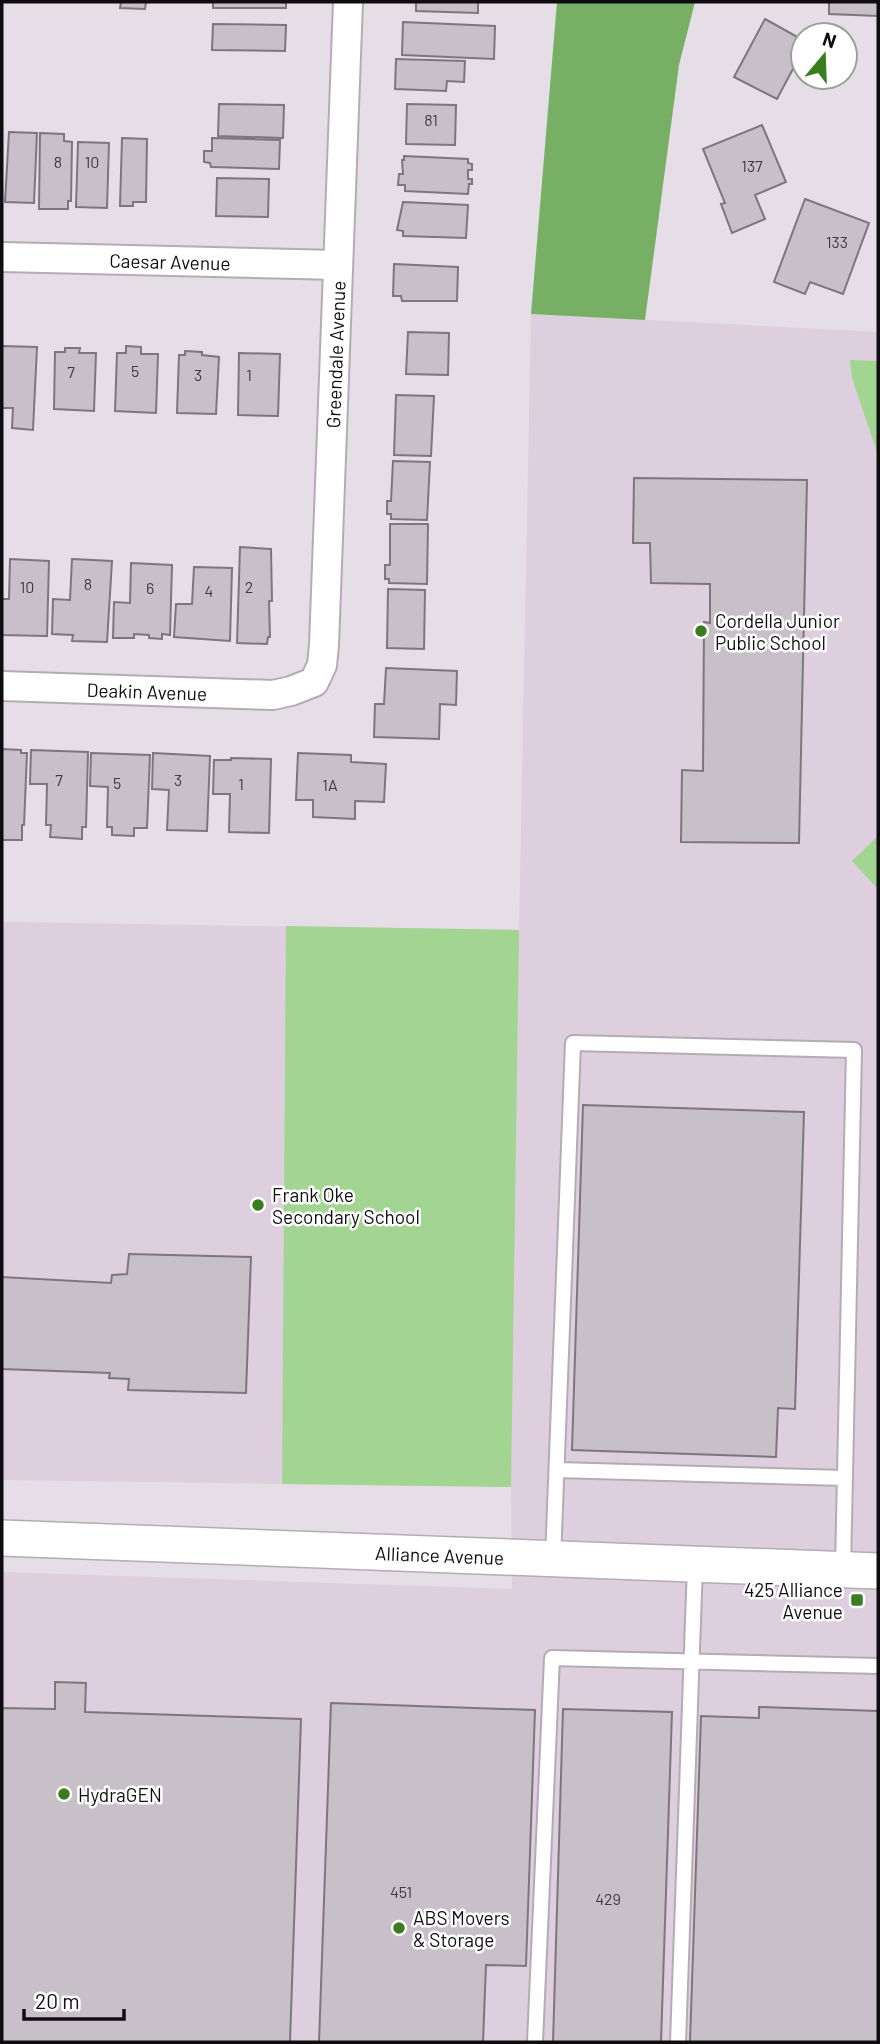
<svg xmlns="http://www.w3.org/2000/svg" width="880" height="2044" font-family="Barlow,sans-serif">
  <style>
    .built { fill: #ddcfdd }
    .green { fill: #a1d591 }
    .forest { fill: #77b065 }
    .building { fill: #c8c0c8; stroke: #7d767d; stroke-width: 2 }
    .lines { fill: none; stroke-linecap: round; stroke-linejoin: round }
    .service-casing { stroke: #b4acb4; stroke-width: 18 }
    .minor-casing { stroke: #b4acb4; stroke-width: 32 }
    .tertiary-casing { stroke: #b4acb4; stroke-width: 38 }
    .service { stroke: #fff; stroke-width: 14 }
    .minor { stroke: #fff; stroke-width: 28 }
    .tertiary { stroke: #fff; stroke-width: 35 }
    .poi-dot { fill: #3a7d1f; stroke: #fff; stroke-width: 2.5 }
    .labels { text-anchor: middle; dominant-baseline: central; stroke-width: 5; stroke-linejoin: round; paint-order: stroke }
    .number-label { font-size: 16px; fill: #3e3a3e }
    .street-label { font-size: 19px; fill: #100d10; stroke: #fff }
    .poi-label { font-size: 19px; fill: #100d10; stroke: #fff; text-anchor: start }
  </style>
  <rect width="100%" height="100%" fill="#e6dee6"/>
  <!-- built -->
  <path class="built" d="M531 314 878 332V2042H2V1572L512 1589 511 1487 2 1480V922L519 930Z"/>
  <!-- green -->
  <path class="green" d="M850 360 878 361V455L852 378Z
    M878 836V889L852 861Z
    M286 926 519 930 511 1487 282 1484Z"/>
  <!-- forest -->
  <path class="forest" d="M557 2H695L679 65 645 320 531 314Z"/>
  <!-- building -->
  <path class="building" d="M121 2H146L145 9 120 8Z
    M213 2H286V8H213Z
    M416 2H478V13L416 11Z
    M829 2H878V16L829 14Z
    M765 19 803 40V50L777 99 734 77Z
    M403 22 495 26 494 59 402 55Z
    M213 24 286 25 285 51 212 50Z
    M396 59 465 61 464 82 447 81 446 91 395 89Z
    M219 104 284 105 283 138 218 136Z
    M407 104 456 105 455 145 406 144Z
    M762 125 786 182 755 195 765 219 732 233 721 204 725 203 703 149Z
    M9 132 37 133 34 203 5 202Z
    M40 133 64 134V141L72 142 71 201H68V209H39Z
    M122 138 147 139 146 202H133V206H120Z
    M212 138 280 140 279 169 211 167 210 163 204 162V151H212Z
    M78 142 109 143 107 208 76 207Z
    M404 156 468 159V163L472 164V170H468V179H472V184H469L468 194 405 191V185H398L399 174H403L402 160H404Z
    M217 178 269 179 268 217 216 216Z
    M805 199 869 223 843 294 810 282 805 294 774 282Z
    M403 202 468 205 466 238 403 236V231L397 230Z
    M394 264 458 267 457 301H402L401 296H393Z
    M408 332 449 333 448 375 406 374Z
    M2 346 37 347 33 430 12 428 13 408H2Z
    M126 346 141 347V354H158L156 413 115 411 117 353H126Z
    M65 348H80L79 353H96L94 411 54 409 55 352H65Z
    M185 351 202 352V355L219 357 216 414 177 413 179 355H185Z
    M239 353 280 354 278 416 238 415Z
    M396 395 434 396 431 456 394 455Z
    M393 461 430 462 427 520 391 519V514H387V501H391Z
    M634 478 807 480 799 843 681 842 682 770 703 771 704 622 710 623V584L651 583 650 543H633Z
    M390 524H428L427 584 389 583V579H385V565H390Z
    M240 547 271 549 272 601H269L270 637H268L267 644 237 643Z
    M10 559 49 561 47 636 2 635V599H9Z
    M72 559 112 561 107 642 72 641 73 635 52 634 53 599 70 600Z
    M131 563 172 565 170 635 162 634V639L149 638V635L134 634V638H113L114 602 130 603Z
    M194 567 232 568 230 641 174 637 176 604H192Z
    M388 589 425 590 424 649 387 648Z
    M386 668 457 671 456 705 440 704 439 739 374 737 375 704H384Z
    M2 749 21 750V753H27L24 825H22V840H2Z
    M31 750 88 752 86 827H82V839L50 837 51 825H46L47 784H30Z
    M91 753 150 755 147 828H134V836L112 835V827H107L108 787 90 786Z
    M153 753 210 756 207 831 167 830 169 790 152 789Z
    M298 753 351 755V762L386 764 384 802 355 801V819L313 817V800H296Z
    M231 758 271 759 269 833 229 832 230 794H213L214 760H231Z
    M583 1105 804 1112 795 1409 778 1408 776 1457 572 1450Z
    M129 1254 251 1257 246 1393 128 1390 129 1379 109 1378 110 1373 2 1369V1277L111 1283 112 1275 127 1274Z
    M55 1682 86 1683 85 1712 301 1719 290 2042H2V1708L55 1709Z
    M331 1703 535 1710 526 1966 486 1965 483 2042H319Z
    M759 1707 878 1711V2042H690L701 1716 759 1718Z
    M563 1709 672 1712 661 2042H553Z"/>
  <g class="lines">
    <!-- service casing -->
    <g class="service-casing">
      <path id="service" d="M557 1470 845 1478
        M553 1559 573 1043 854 1050 843 1569
        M535 2042 552 1658 878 1666
        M678 2042 695 1565"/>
    </g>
    <!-- minor casing -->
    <g class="minor-casing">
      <g id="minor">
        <path id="s1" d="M2 257 338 265"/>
        <path id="s2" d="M2 686 273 695 291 691 314 682 322 665 324 645 348 2"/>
      </g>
    </g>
    <!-- tertiary casing -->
    <g class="tertiary-casing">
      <g id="tertiary">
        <path id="s3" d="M2 1538 878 1571"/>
      </g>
    </g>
    <!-- service -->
    <use href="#service" class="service"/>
    <!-- minor -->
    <use href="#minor" class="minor"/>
    <!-- tertiary -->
    <use href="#tertiary" class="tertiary"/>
  </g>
  <!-- markers -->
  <g class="poi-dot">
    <circle cx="701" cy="631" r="7"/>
    <circle cx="258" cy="1205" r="7"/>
    <rect x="850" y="1593" width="14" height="14" rx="3.5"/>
    <circle cx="64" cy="1794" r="7"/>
    <circle cx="399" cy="1928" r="7"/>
  </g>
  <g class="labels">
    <!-- number labels -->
    <g class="number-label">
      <text x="431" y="119">81</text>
      <text x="58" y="161">8</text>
      <text x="92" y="161">10</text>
      <text x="752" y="165">137</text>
      <text x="837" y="241">133</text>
      <text x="135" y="370">5</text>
      <text x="71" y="371">7</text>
      <text x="198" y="374">3</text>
      <text x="249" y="374">1</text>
      <text x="88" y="583">8</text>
      <text x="27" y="586">10</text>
      <text x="249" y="586">2</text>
      <text x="150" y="587">6</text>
      <text x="209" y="590">4</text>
      <text x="59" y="779">7</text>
      <text x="178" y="779">3</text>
      <text x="117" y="782">5</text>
      <text x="241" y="783">1</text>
      <text x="330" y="784">1A</text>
      <text x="401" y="1891">451</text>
      <text x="608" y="1898">429</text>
    </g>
    <!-- street labels -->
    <g class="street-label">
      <text stroke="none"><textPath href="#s1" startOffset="168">Caesar Avenue</textPath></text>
      <text stroke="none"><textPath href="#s2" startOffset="644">Greendale Avenue</textPath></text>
      <text stroke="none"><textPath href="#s2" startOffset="145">Deakin Avenue</textPath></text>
      <text stroke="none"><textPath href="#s3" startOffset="438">Alliance Avenue</textPath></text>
    </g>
    <!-- poi labels -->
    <g class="poi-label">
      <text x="715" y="620">Cordella Junior<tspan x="715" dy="22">Public School</tspan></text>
      <text x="272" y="1194">Frank Oke<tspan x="272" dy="22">Secondary School</tspan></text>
      <text x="843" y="1589" text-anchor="end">425 Alliance<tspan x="843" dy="22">Avenue</tspan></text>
      <text x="78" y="1794">HydraGEN</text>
      <text x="413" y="1917">ABS Movers<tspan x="413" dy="22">&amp; Storage</tspan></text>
    </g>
  </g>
  <!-- border -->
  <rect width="880" height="2044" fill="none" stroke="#100d10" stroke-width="7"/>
  <!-- north arrow -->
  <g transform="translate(824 56) rotate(19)"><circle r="33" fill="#ffffff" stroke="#9f9e9f" stroke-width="2"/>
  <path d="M0-5L12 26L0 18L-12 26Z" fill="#3a7d1f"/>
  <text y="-10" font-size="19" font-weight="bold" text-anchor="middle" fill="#100d10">N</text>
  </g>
  <!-- scale -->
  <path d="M24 2009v10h100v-10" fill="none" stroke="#100d10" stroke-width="3.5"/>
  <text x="35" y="2009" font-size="21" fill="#100d10" stroke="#ffffff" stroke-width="5" paint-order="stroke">20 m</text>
</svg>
